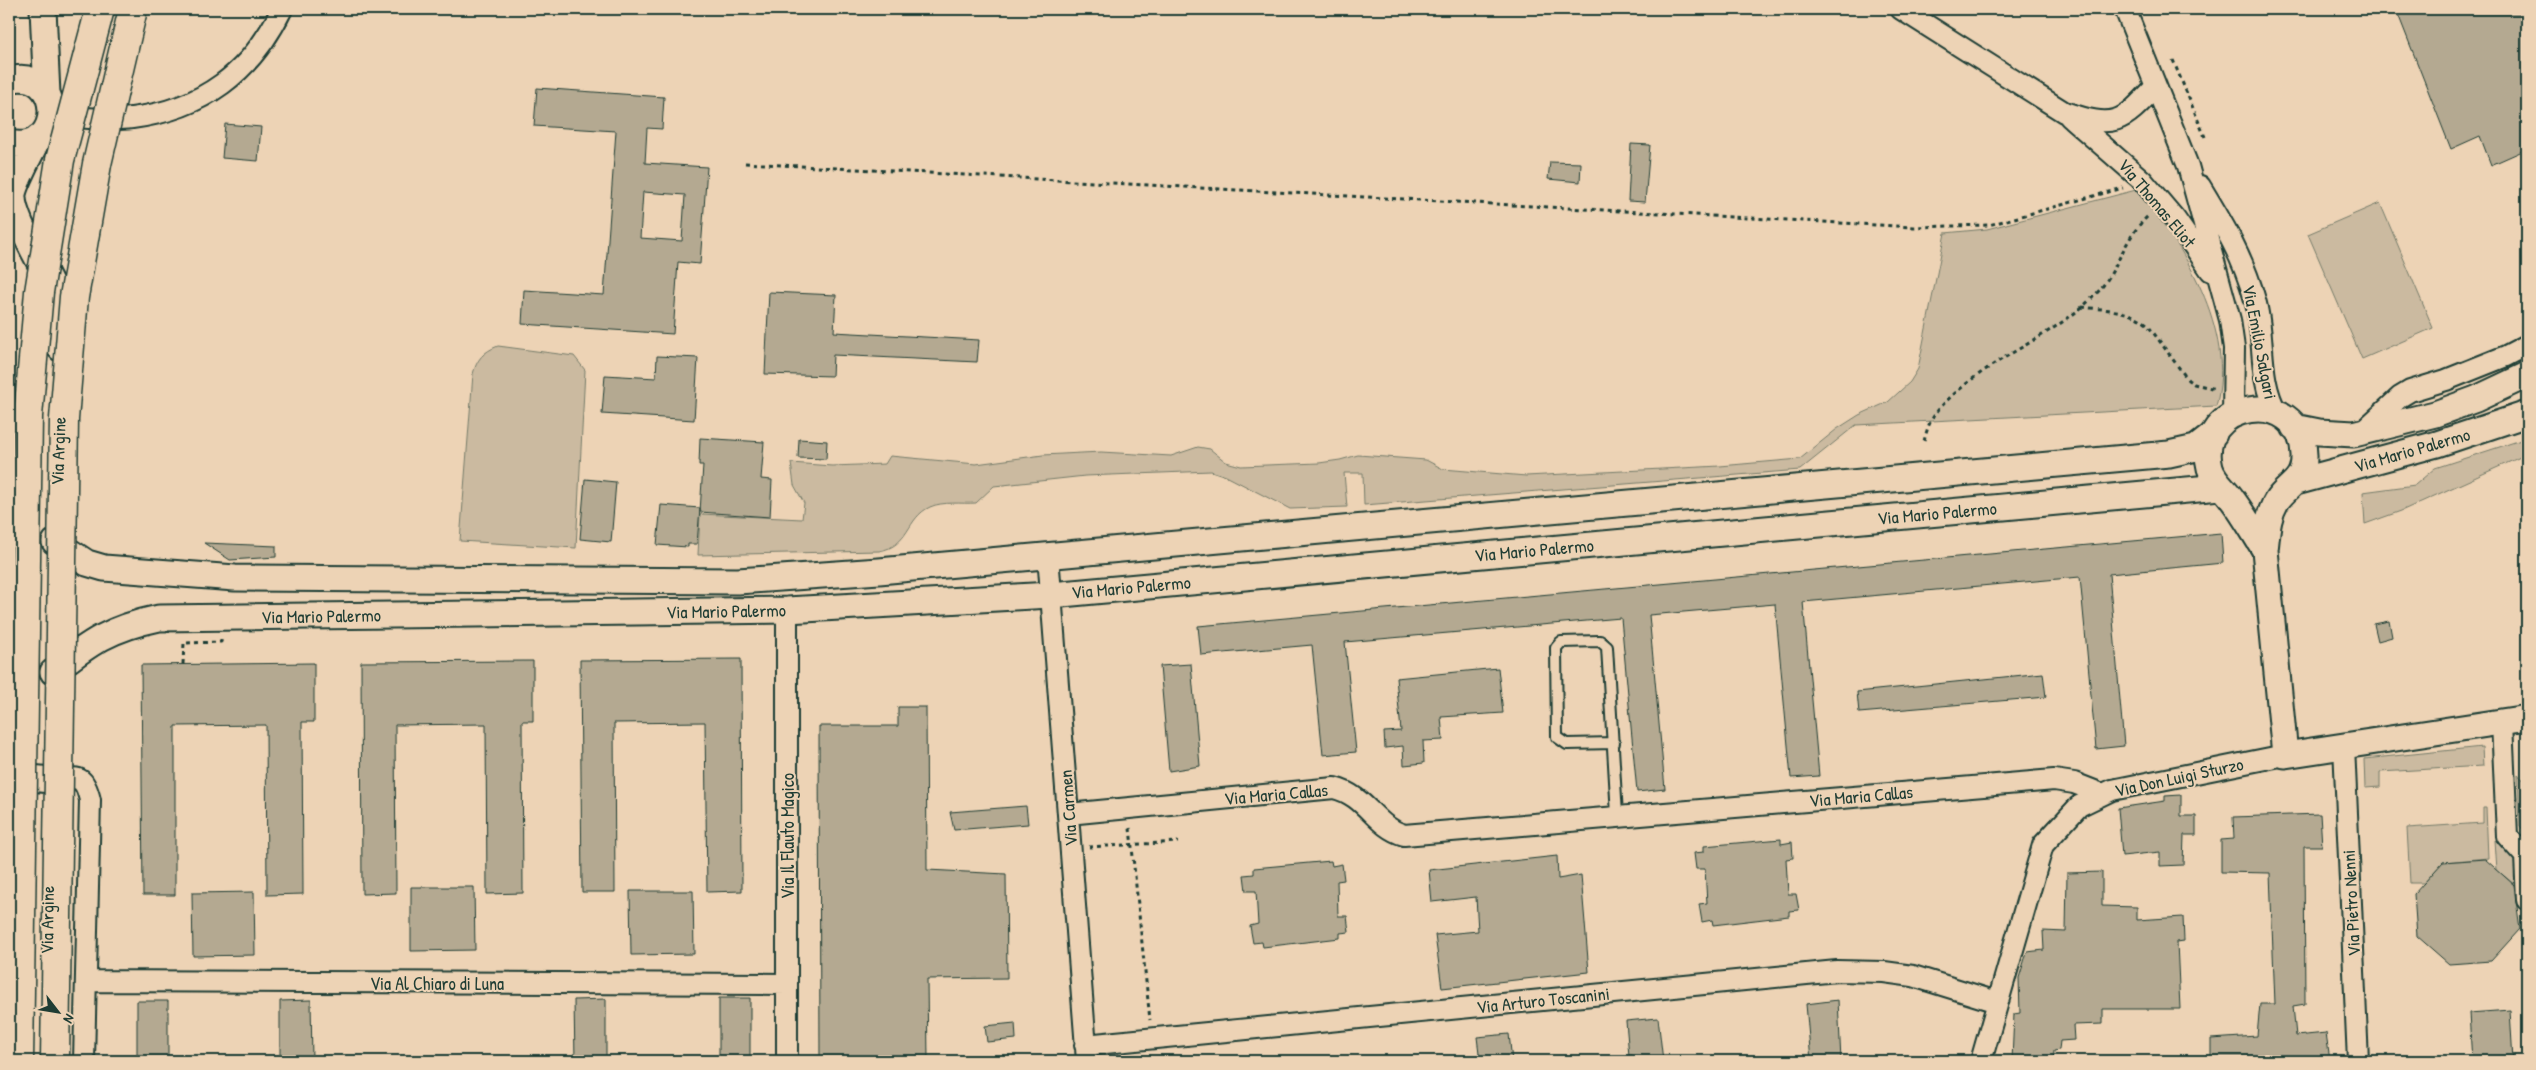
<svg xmlns="http://www.w3.org/2000/svg" width="2536" height="1070" font-family="'Patrick Hand',sans-serif">
  <style>
    .green { fill: #cbbaa0; stroke: #757c6a }
    .building { fill: #b4a991; stroke: #1f3d34; fill-rule: evenodd }
    .lines { fill: none; stroke-linecap: round; stroke-linejoin: round }
    .service-casing { stroke: #1f3d34; stroke-width: 14 }
    .minor-casing { stroke: #1f3d34; stroke-width: 24 }
    .tertiary-casing { stroke: #1f3d34; stroke-width: 29 }
    .path { stroke: #1f3d34; stroke-width: 3; stroke-dasharray: 4 4; stroke-linecap: butt }
    .service { stroke: #edd3b5; stroke-width: 10 }
    .minor { stroke: #edd3b5; stroke-width: 20 }
    .tertiary { stroke: #edd3b5; stroke-width: 25 }
    .trunk-bridge-casing { stroke: #1f3d34; stroke-width: 31; stroke-linecap: butt }
    .trunk-bridge { stroke: #edd3b5; stroke-width: 28 }
    .labels { text-anchor: middle; dominant-baseline: central; stroke-width: 4; stroke-linejoin: round; paint-order: stroke }
    .street-label { font-size: 18px; fill: #1f3d34; stroke: #edd3b5 }
  </style>
  <rect width="100%" height="100%" fill="#edd3b5"/>
  <filter id="ink" filterUnits="userSpaceOnUse"><feTurbulence type="fractalNoise" baseFrequency=".02" numOctaves="2"/><feDisplacementMap in="SourceGraphic" scale="10" xChannelSelector="R" yChannelSelector="G"/><feConvolveMatrix kernelMatrix="1 2 1 2 8 2 1 2 1" color-interpolation-filters="sRGB"/></filter>
  <g filter="url(#ink)">
    <!-- green -->
    <path class="green" d="M2136 190C2183 242 2237 333 2216 406L1856 425 1800 470 1364 505 1363 473H1344L1347 507 1290 509 1226 476 1211 471 1085 476 994 486 976 503C962 504 943 501 930 507 906 518 910 546 879 551L698 555 700 514 802 519 804 503 794 485 791 463 832 466 885 464 890 456 976 464 1043 455 1101 452 1171 456 1198 447 1210 449 1226 462 1241 466 1319 463 1340 460 1358 455 1426 460 1443 469 1526 476 1720 466 1800 459 1837 429 1859 415 1888 402 1910 382 1918 369 1945 233 1987 229Z
      M2380 203 2433 328 2362 359 2308 234Z
      M498 346 574 356 585 370 576 548 460 541 473 374C477 359 483 352 498 346Z
      M2527 438V454L2401 511 2365 524 2363 492 2415 485 2435 468Z
      M2482 747 2483 766 2380 772V787L2365 788 2364 759Z
      M2518 775 2527 783V834L2520 826Z
      M2483 808H2486L2488 858 2443 862 2424 883H2410L2407 828 2483 823Z
      M2495 840 2515 859 2514 884 2497 870Z"/>
    <!-- building -->
    <path class="building" d="M2396 9H2527V149L2491 165 2480 136 2451 149Z
      M537 88 664 97 662 129 647 128 645 163 707 167 700 264 678 262 673 334 522 324 524 290 604 295 616 131 534 126ZM643 192 685 195 682 241 640 238Z
      M225 124 261 127 258 161 222 158Z
      M1631 144 1650 145 1645 202 1628 201Z
      M1550 162 1581 163 1580 182 1548 179Z
      M769 292 836 295 834 332 979 340 977 362 833 355 832 376 765 374Z
      M657 356 698 358 694 420 602 414 605 375 656 378Z
      M700 438 764 442 761 479 772 480 770 517 700 512 703 465H699Z
      M799 439 827 441 826 459 798 458Z
      M585 479 616 482 611 542 580 539Z
      M661 505 700 508 697 544H688V547L657 545Z
      M2221 533 2223 563 2109 574 2124 746 2096 749 2080 577 1803 602 1819 776 1791 778 1775 604 1649 615 1665 789 1637 792 1621 618 1345 642 1356 752 1323 755 1312 645 1201 655 1198 626Z
      M204 543 276 546V557L230 560Z
      M2389 621 2392 637 2378 641 2374 624Z
      M741 659 742 891 707 892 705 722 614 723 615 892H582L580 660Z
      M533 661V721H522L523 893 487 894 486 724 395 725 396 893 362 894 361 662Z
      M314 663V722H302L303 894 267 895 266 725 175 726V895H143L141 665Z
      M1191 664 1200 766 1169 771 1160 666Z
      M1498 668 1503 713 1441 717 1443 740 1423 741 1424 763 1404 765 1403 746 1385 748 1384 732 1401 731 1396 678Z
      M2043 673 2046 697 1859 713 1857 692Z
      M898 707H926L927 870 1006 874 1007 978 927 979 928 1061H820L819 726H898Z
      M2181 795V816H2196V835H2184L2183 865 2160 866V852L2122 856 2118 808 2165 801V796Z
      M1026 806 1028 824 954 830 950 812Z
      M2320 814 2322 846H2304L2305 1004 2293 1006 2296 1036 2326 1033 2330 1061H2211V1039L2257 1036 2260 1004H2275L2270 873 2221 872V840L2234 839 2233 817Z
      M1781 839V844L1792 842 1793 858 1786 859 1788 894H1796L1799 910 1789 911V916L1713 925 1712 920 1702 922 1699 904 1707 903 1705 869H1696L1694 853 1704 852V846Z
      M1557 856 1558 879 1581 875 1589 972 1442 988 1435 935 1478 931 1476 897 1432 902 1429 870Z
      M2485 859 2514 885 2520 929 2491 961 2449 964 2417 936 2414 894 2443 862Z
      M1331 861 1332 866 1342 864 1344 880 1337 881 1338 916H1347L1349 932 1340 933V938L1263 947 1262 942 1253 943 1250 926 1258 924 1256 891H1246L1244 875 1254 874V868Z
      M2102 872V906L2137 907V920L2183 917 2184 941 2177 942 2180 1009H2103V1024L2073 1025 2074 1040 2060 1041 2059 1050 2054 1051 2053 1061H2012L2014 1014 2020 1013 2019 978 2027 952 2044 950 2043 931 2066 932 2067 873Z
      M411 887H474L475 950 411 951Z
      M630 891H693L694 954 631 955Z
      M254 892 255 955 193 956 192 893Z
      M719 998H750V1061H719Z
      M606 999V1061H575L574 1000Z
      M311 1000 312 1061H280V1001Z
      M1838 1000 1841 1061H1811L1806 1004Z
      M137 1001H168V1061H137Z
      M2510 1010 2513 1061H2472L2469 1013Z
      M1658 1018 1663 1061H1632V1055L1629 1056 1626 1021Z
      M1015 1023 1016 1039 987 1042 985 1026Z
      M1509 1034 1512 1061H1480L1477 1037Z"/>
    <g class="lines">
      <!-- service casing -->
      <g class="service-casing">
        <path id="service" d="M1614 743 1567 744 1557 737 1556 648 1561 642 1600 641 1607 647 1617 815"/>
      </g>
      <!-- minor casing -->
      <g class="minor-casing">
        <path id="minor" d="M1901 9 2064 112C2115 129 2121 124 2156 86
          M2125 9 2188 166 2230 320 2234 348 2233 414
          M59 116C82 117 108 121 132 118 203 109 251 73 282 9
          M2070 117 2142 180 2175 219 2211 271
          M2200 186C2223 224 2243 256 2255 300 2266 337 2257 378 2277 413
          M2362 432 2400 397 2410 391 2446 380 2506 356 2527 345
          M1048 555 1087 1061
          M2502 722 2507 836 2525 856 2527 900
          M2344 746 2358 1061
          M51 780C77 779 83 771 90 800L84 1061
          M1068 814 1334 788C1367 796 1374 826 1404 835L2054 780 2074 783 2102 794
          M86 981 787 984
          M1085 1045 1837 971 1884 972 1913 976 1997 1002
          M787 1061V610
          M1981 1061 2043 845 2079 806 2112 790 2285 755"/>
      </g>
      <!-- tertiary casing -->
      <g class="tertiary-casing">
        <path id="tertiary" d="M43 9 47 94
          M9 80C64 65 66 156 9 143
          M38 138C32 151 15 182 13 194 11 217 43 265 53 289 61 307 61 329 61 349
          M2294 427 2319 432 2354 434 2435 414 2476 399 2527 375
          M2296 482 2437 444 2527 414
          M55 542 87 563 104 568 235 578 738 581 879 571 2169 454 2196 448 2214 434
          M2265 550C2254 533 2244 515 2232 499 2225 488 2214 482 2210 468 2193 401 2302 384 2304 455 2305 483 2287 484 2276 502 2267 517 2267 534 2265 550L2285 755 2527 718
          M53 672C90 642 111 628 159 618L787 610 1051 595 2220 487
          M9 776 51 780"/>
      </g>
      <!-- path -->
      <path class="path" d="M2173 60 2205 137
        M745 163 1914 227 1989 225 2123 188
        M2082 307C2104 310 2129 309 2147 324L2188 380 2194 384 2216 389
        M1924 441C1926 434 1928 425 1932 419 1941 404 1953 395 1966 384 2007 351 2059 332 2095 295 2118 272 2122 240 2148 216
        M183 664 184 643 221 642 222 638
        M1130 828 1150 1020
        M1089 847 1178 842"/>
      <!-- service -->
      <use href="#service" class="service"/>
      <!-- minor -->
      <use href="#minor" class="minor"/>
      <!-- tertiary -->
      <use href="#tertiary" class="tertiary"/>
      <!-- trunk-bridge casing -->
      <g class="trunk-bridge-casing">
        <path id="trunk-bridge" d="M19 1061 28 416 39 292 60 160 100 9
          M55 1061 64 419 74 297 97 164 133 9"/>
      </g>
      <!-- trunk-bridge -->
      <use href="#trunk-bridge" class="trunk-bridge"/>
    </g>
  </g>
  <g class="labels">
    <!-- street labels -->
    <g class="street-label">
      <text transform="translate(2157 203) rotate(50)">Via Thomas Eliot</text>
      <text transform="translate(2260 342) rotate(79)">Via Emilio Salgari</text>
      <text transform="translate(2412 450) rotate(-16)">Via Mario Palermo</text>
      <text transform="translate(58 451) rotate(-88)">Via Argine</text>
      <text transform="translate(1937 513) rotate(-5)">Via Mario Palermo</text>
      <text transform="translate(1534 550) rotate(-5)">Via Mario Palermo</text>
      <text transform="translate(1131 587) rotate(-5)">Via Mario Palermo</text>
      <text transform="translate(726 611) rotate(-1)">Via Mario Palermo</text>
      <text transform="translate(321 616) rotate(-1)">Via Mario Palermo</text>
      <text transform="translate(2179 777) rotate(-12)">Via Don Luigi Sturzo</text>
      <text transform="translate(1276 794) rotate(-5)">Via Maria Callas</text>
      <text transform="translate(1861 796) rotate(-5)">Via Maria Callas</text>
      <text transform="translate(1068 808) rotate(-94)">Via Carmen</text>
      <text transform="translate(787 836) rotate(-90)">Via Il Flauto Magico</text>
      <text transform="translate(2351 903) rotate(-93)">Via Pietro Nenni</text>
      <text transform="translate(47 920) rotate(-89)">Via Argine</text>
      <text x="437" y="983">Via Al Chiaro di Luna</text>
      <text transform="translate(1543 1000) rotate(-6)">Via Arturo Toscanini</text>
    </g>
  </g>
  <!-- margin -->
  <rect width="2536" height="1070" fill="none" stroke="#edd3b5" stroke-width="30"/>
  <rect x="15" y="15" width="2506" height="1040" fill="none" stroke="#1f3d34" stroke-width="2" filter="url(#ink)"/>
  <!-- north arrow -->
  <g transform="translate(58 1012) rotate(121)" stroke="#edd3b5" stroke-width="4" paint-order="stroke">
  <path d="M0-4L9 19L0 12L-9 19Z" fill="#1f3d34"/>
  <text y="-8" font-size="14" font-weight="bold" text-anchor="middle" fill="#1f3d34">N</text>
  </g>
</svg>
